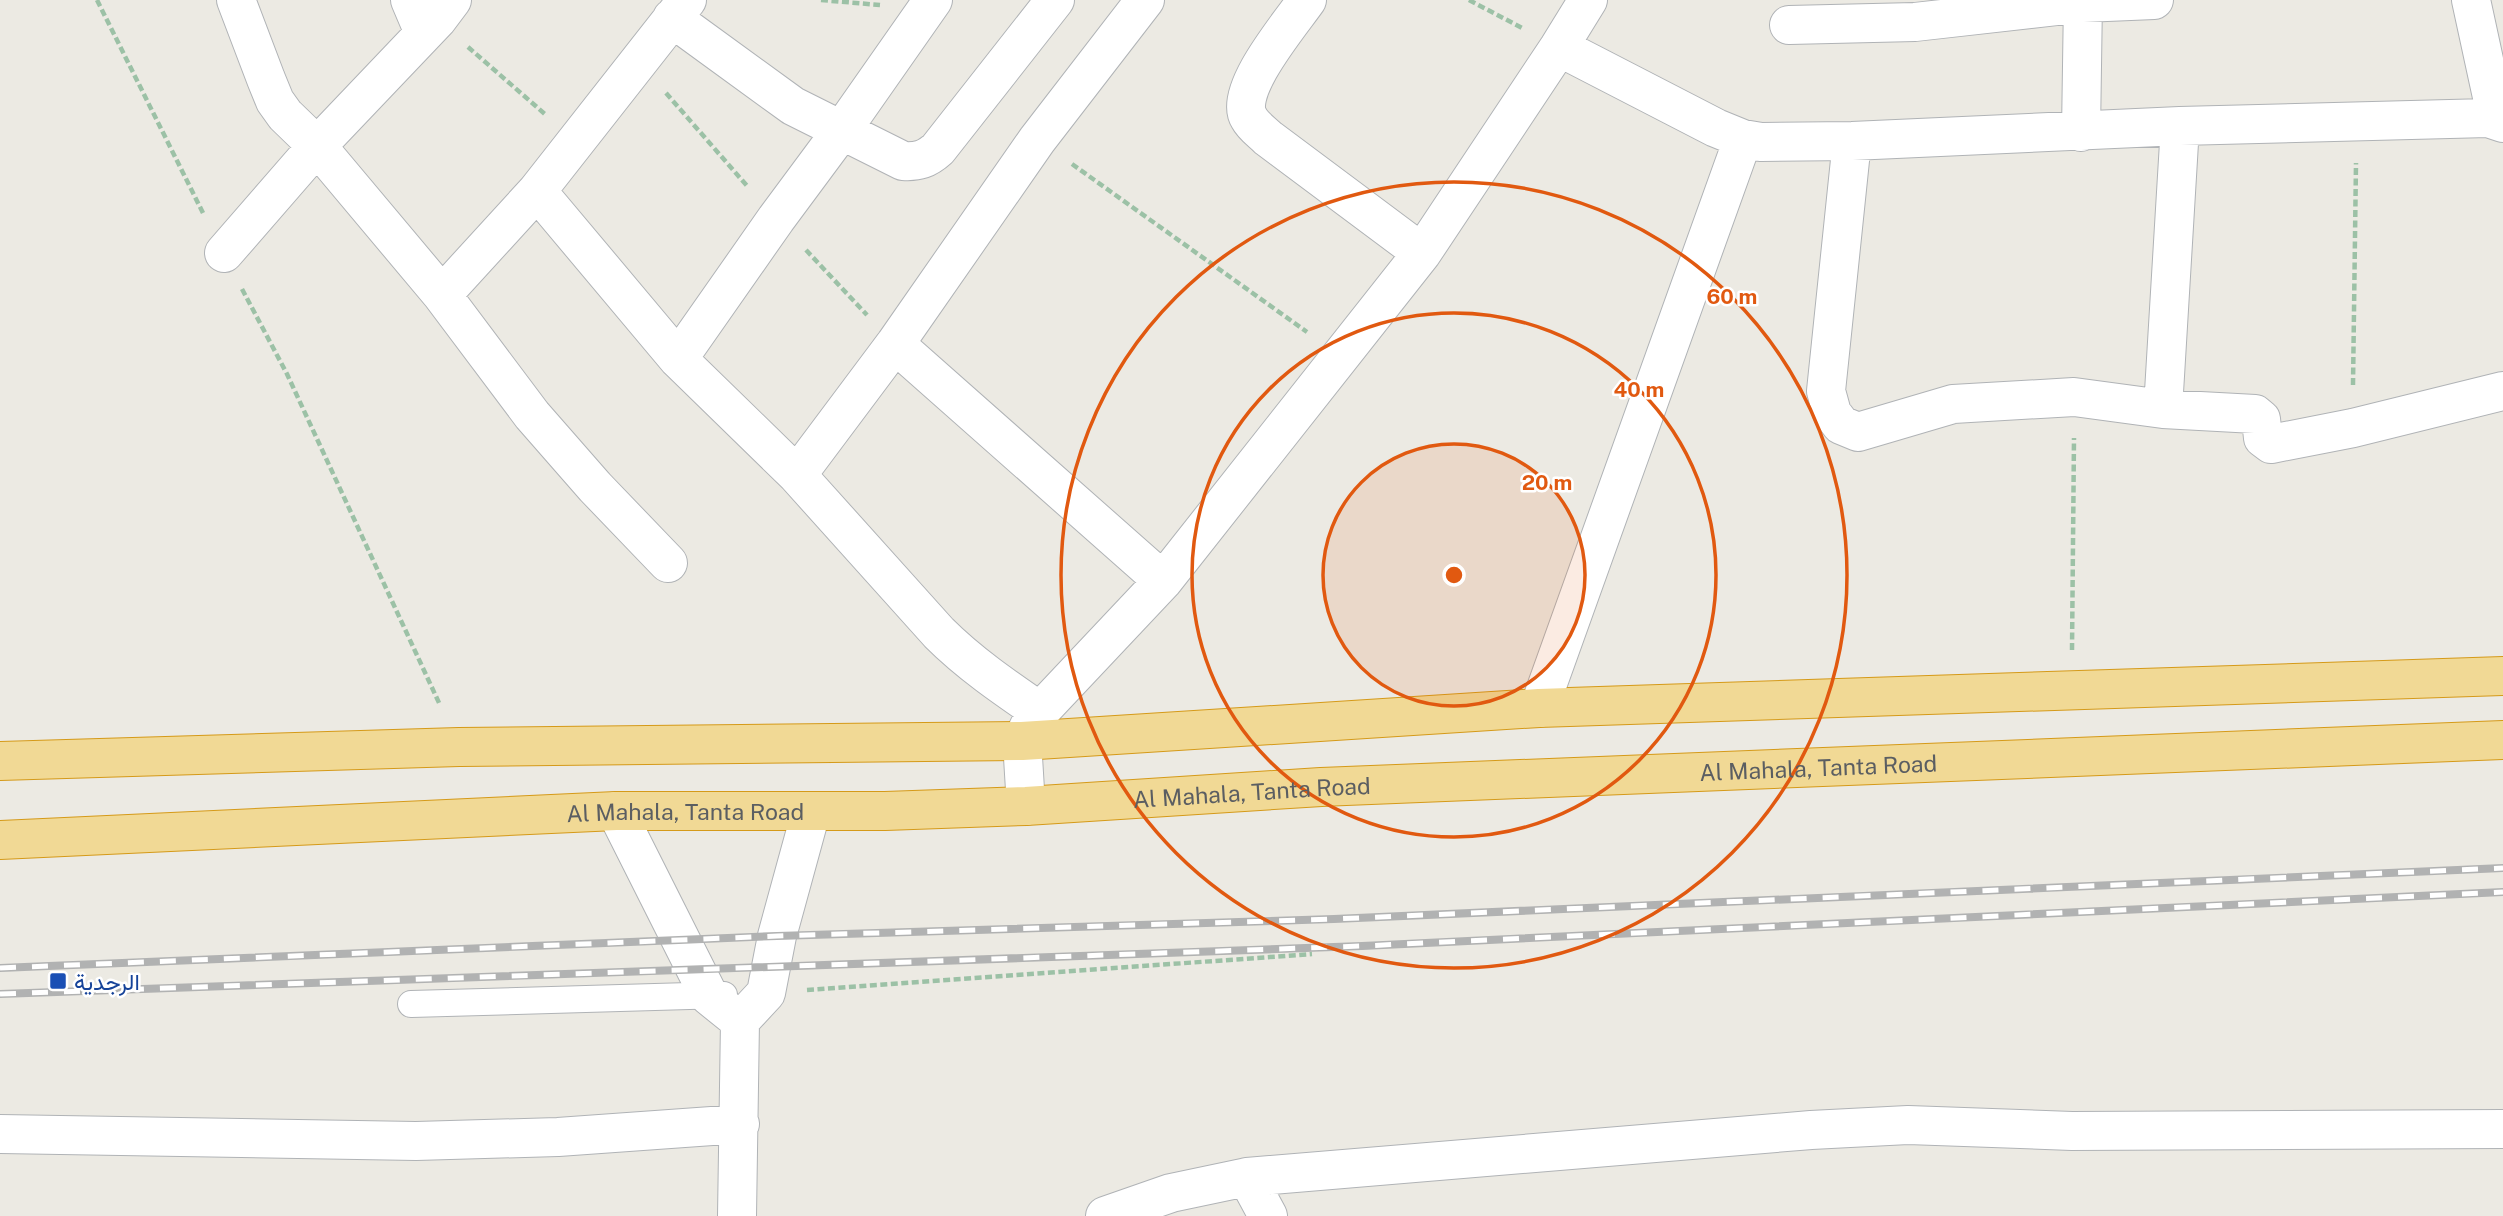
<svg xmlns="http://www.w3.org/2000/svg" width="2503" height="1216" font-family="'Public Sans',Vazirmatn,sans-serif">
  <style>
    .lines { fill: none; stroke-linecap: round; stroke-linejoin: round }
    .lane-casing { stroke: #b0b3b6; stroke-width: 28 }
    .street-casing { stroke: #b0b3b6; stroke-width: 40 }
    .highway-casing { stroke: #d59a19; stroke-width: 40 }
    .path { stroke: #9cc1a6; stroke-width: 4.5; stroke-dasharray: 7 3.5; stroke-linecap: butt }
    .lane { stroke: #fff; stroke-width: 26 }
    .street { stroke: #fff; stroke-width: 38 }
    .highway { stroke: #f1d995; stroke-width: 38 }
    .rail-casing { stroke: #b1b2b2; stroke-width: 8 }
    .rail { stroke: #fff; stroke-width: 5; stroke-dasharray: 16; stroke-linecap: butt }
    .ring { fill: none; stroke: #e15910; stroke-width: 3.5 }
    .transit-dot { fill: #1a4fb4; stroke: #fff; stroke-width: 2.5 }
    .labels { text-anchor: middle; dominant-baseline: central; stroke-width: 5; stroke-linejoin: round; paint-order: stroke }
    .street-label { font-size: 23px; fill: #5b5e62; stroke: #fff }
    .transit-label { font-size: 23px; fill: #164399; stroke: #fff; text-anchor: start }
    .centre { fill: #e15910; stroke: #fff; stroke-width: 3.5 }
    .ring-label { font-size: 21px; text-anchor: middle; font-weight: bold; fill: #e15910; stroke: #fff; stroke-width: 5; stroke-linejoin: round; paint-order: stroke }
  </style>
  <rect width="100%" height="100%" fill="#eceae3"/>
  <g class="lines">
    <!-- lane casing -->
    <g class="lane-casing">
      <path id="lane" d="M411 1004 724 995"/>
    </g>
    <!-- street casing -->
    <g class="street-casing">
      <path id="street" d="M236 0 266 79 275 101 285 115 317 146 442 295 532 415 595 487 668 563
        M410 0 424 33
        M1307 0C1291 23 1232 92 1249 118 1253 126 1262 132 1268 138L1422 253
        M2471 0 2497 120
        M672 18 793 106 903 161C918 162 927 159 938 149L1055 0
        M1789 25 1915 22 2083 3 2154 0
        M1559 47 1716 128 1743 139 1761 142 1852 141 2180 126 2488 118 2503 123
        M2081 132 2083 0
        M1852 141 1826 391 1832 413 1841 425 1858 432 1953 404 2074 397 2163 409 2255 414 2261 419 2263 438 2271 444 2353 428 2503 391
        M537 191 678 359 797 475 939 633C969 663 1004 687 1039 711
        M224 253 317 146 437 20 452 0
        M442 295 537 191 687 0
        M895 344 1163 581
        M678 359 776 219 842 130 933 0
        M2163 409 2180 126
        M797 475 895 344 1037 140 1145 0
        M1539 708 1743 139
        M1026 806 1022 741 1032 720 1163 581 1422 253 1559 47 1588 0
        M616 811 709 996 740 1021
        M0 1134 416 1141 558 1137 740 1124
        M1247 1177 1268 1216
        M737 1216 740 1021 766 993 777 936 811 812
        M1105 1216 1171 1193 1247 1177 1811 1130 1908 1125 2072 1131 2503 1129"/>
    </g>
    <!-- highway casing -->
    <g class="highway-casing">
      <g id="highway">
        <path d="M0 761 459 747 1022 741 1539 708 2503 676"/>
        <path id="s1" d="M0 840 616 811H885L1026 806 1321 787 2503 740"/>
      </g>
    </g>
    <!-- path -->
    <path class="path" d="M97 0 203 213
      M821 0 880 5
      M1469 0 1524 29
      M468 47 546 115
      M666 93 748 187
      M1072 164 1307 332
      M806 250 867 315
      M242 289 287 374 440 705
      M2353 385 2356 163
      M2072 650 2074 438
      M807 990 1312 954"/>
    <!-- lane -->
    <use href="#lane" class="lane"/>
    <!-- street -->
    <use href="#street" class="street"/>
    <!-- highway -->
    <use href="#highway" class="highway"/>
    <!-- rail casing -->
    <g class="rail-casing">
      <path id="rail" d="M0 968 777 936 1334 919 2503 868
        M0 994 1362 946 2503 892"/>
    </g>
    <!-- rail -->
    <use href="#rail" class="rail"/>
  </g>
  <!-- distance rings -->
  <circle cx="1454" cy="575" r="131" fill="#e15910" fill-opacity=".12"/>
  <g class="ring">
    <circle cx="1454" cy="575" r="131"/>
    <circle cx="1454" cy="575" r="262"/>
    <circle cx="1454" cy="575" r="393"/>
  </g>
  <!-- markers -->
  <rect class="transit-dot" x="49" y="972" width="18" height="18" rx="3.5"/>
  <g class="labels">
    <!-- street labels -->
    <g class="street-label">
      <text stroke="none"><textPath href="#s1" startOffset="1820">Al Mahala, Tanta Road</textPath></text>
      <text stroke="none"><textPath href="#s1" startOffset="1253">Al Mahala, Tanta Road</textPath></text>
      <text stroke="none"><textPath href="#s1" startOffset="686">Al Mahala, Tanta Road</textPath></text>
    </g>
    <!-- transit labels -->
    <g class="transit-label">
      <text x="74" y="981">الرجدية</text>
    </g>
  </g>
  <circle cx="1454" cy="575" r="10" class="centre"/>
  <g class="ring-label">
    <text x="1732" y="304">60 m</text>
    <text x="1639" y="397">40 m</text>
    <text x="1547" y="490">20 m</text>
  </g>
</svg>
